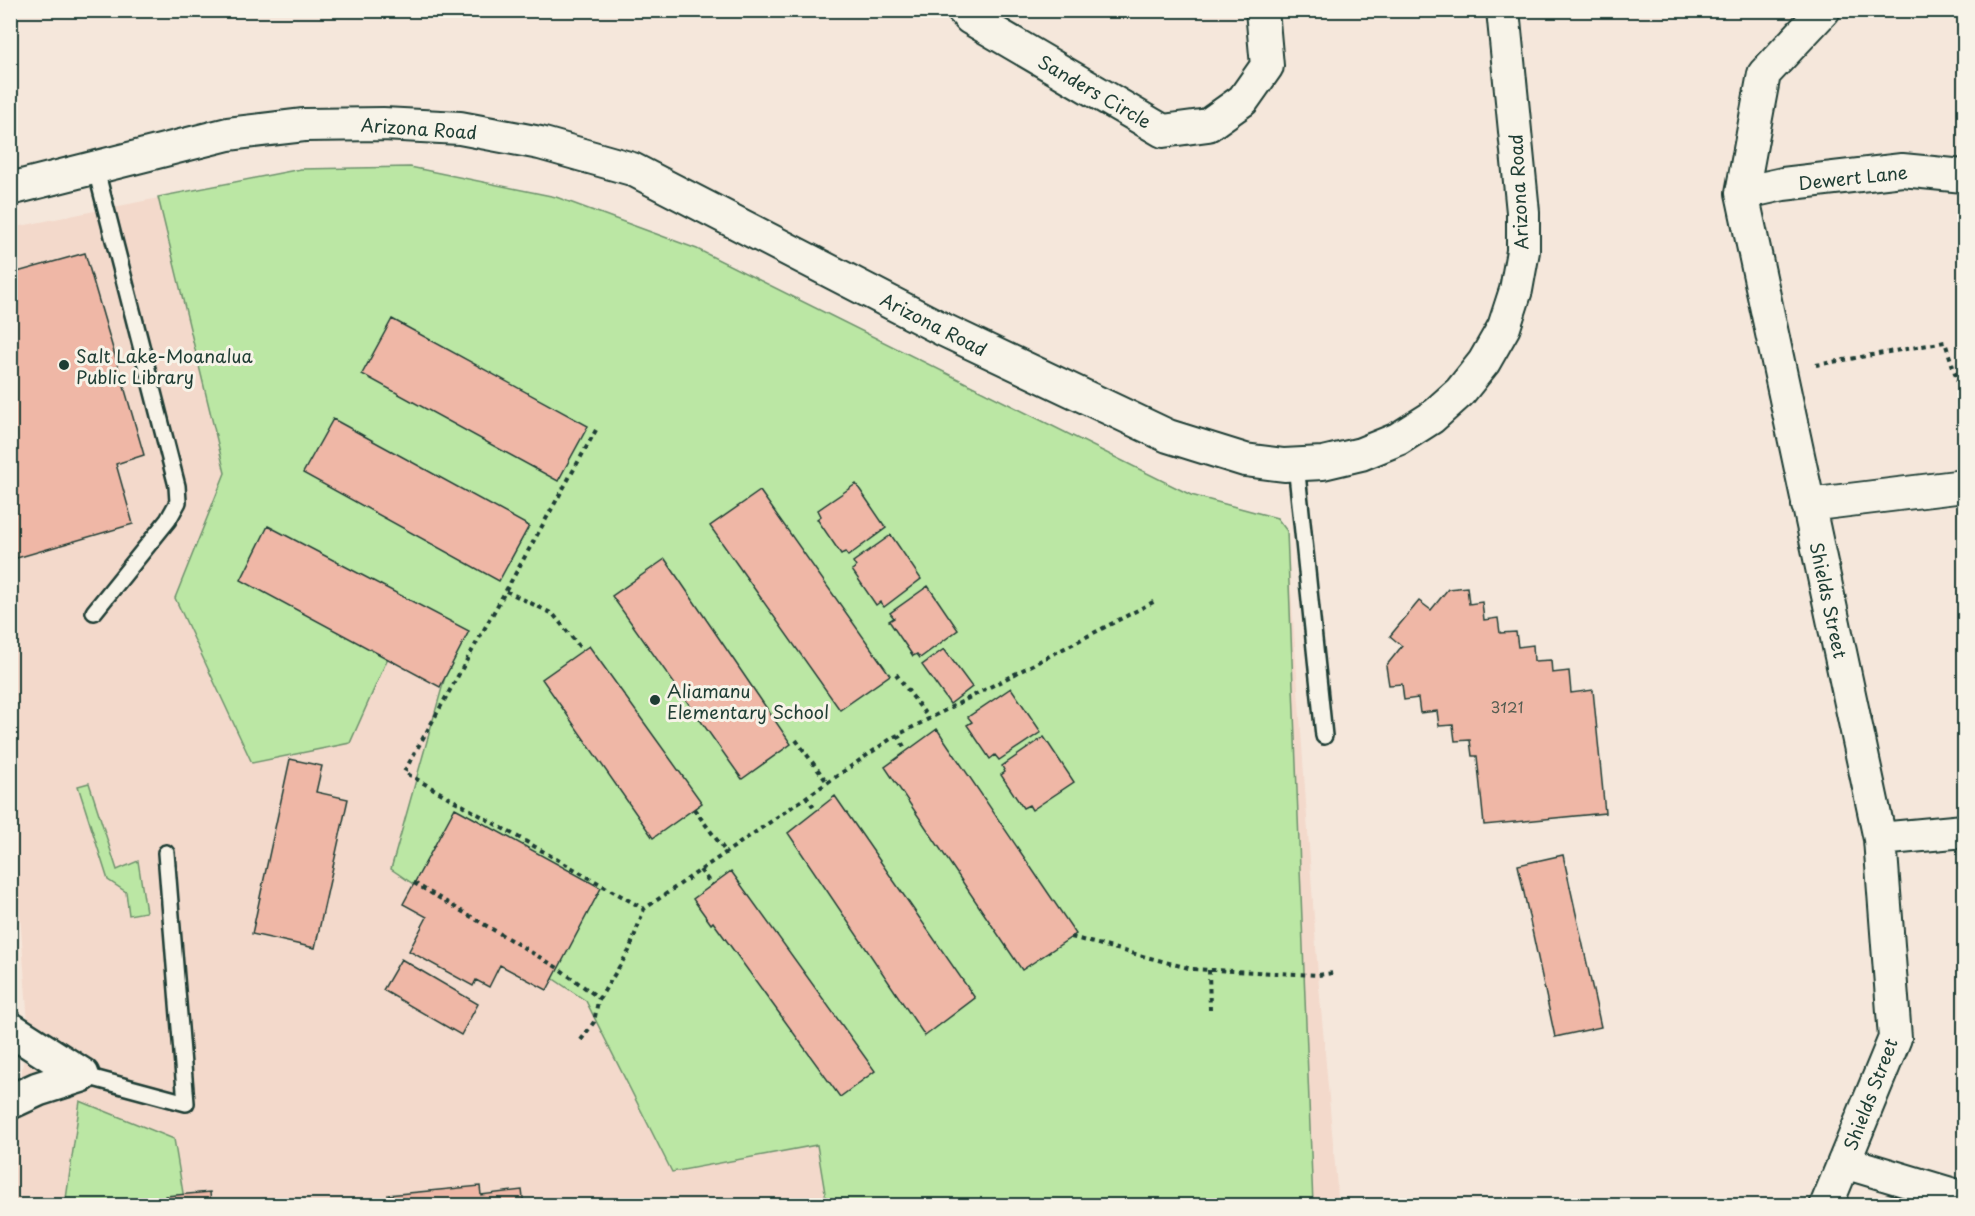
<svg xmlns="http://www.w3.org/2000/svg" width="1975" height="1216" font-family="'Playpen Sans',sans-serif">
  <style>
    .built { fill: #f3d9cb }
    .green { fill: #bbe7a4; stroke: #6d926c; stroke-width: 1.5 }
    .building { fill: #efb7a6; stroke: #1f3d34; stroke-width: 1.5 }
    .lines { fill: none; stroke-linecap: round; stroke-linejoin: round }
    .service-casing { stroke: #1f3d34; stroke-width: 20 }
    .minor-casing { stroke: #1f3d34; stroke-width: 36 }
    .secondary-casing { stroke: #1f3d34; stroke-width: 38 }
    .path { stroke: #1f3d34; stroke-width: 4; stroke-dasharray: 4.5 4.5; stroke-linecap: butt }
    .service { stroke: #f7f3e8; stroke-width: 15 }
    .minor { stroke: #f7f3e8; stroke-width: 32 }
    .secondary { stroke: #f7f3e8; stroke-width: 33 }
    .poi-dot { fill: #1f3d34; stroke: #f7f3e8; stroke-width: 2 }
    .labels { text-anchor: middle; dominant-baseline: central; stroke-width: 6; stroke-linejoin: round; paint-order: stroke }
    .number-label { font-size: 15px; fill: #535c50 }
    .street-label { font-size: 18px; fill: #1f3d34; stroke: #f7f3e8 }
    .poi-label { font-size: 18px; fill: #1f3d34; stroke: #f7f3e8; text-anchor: start }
  </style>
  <rect width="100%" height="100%" fill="#f5e7db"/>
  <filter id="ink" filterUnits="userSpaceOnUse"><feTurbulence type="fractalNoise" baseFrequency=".0167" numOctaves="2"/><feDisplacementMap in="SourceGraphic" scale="12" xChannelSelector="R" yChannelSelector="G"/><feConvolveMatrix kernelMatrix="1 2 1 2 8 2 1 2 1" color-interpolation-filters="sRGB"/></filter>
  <g filter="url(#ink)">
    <!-- built -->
    <path class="built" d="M410 167 556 197 697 249 1191 495 1277 518 1287 531 1318 975 1338 1198 1411 1202V1205H11L10 1129 18 1102 28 1024 19 900 10 870 11 228 301 169Z"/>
    <!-- green -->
    <path class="green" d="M410 167 556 197 697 249 1191 495 1277 518 1287 531 1313 1205H827L817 1145 672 1172 586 1001 391 869 445 677 391 651 350 743 252 763 175 598 225 473 158 197 301 169Z
      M89 783 117 870 138 861 146 912 129 915 126 892 108 880 78 786Z
      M80 1101 174 1139 185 1205 65 1206Z"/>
    <!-- building -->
    <path class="building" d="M85 253 144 455 116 464 133 524 10 560V274Z
      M392 319 588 426 558 481 362 374Z
      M333 419 529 526 499 581 303 473Z
      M856 484 886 528 848 556 845 552 841 554 817 519 821 516 818 510Z
      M760 491 890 675 840 710 710 526Z
      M268 526 469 631 440 687 241 580Z
      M891 535 921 579 884 607 880 602 876 605 852 570 856 567 853 562Z
      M665 559 791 744 742 779 612 596Z
      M928 586 958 630 920 658 917 654 913 656 889 621 894 618 890 613Z
      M1467 587 1469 604 1482 602 1484 620 1498 618 1500 633 1516 632 1518 647 1533 645 1534 661 1551 660 1552 673 1569 671 1571 693 1593 690 1605 813 1484 825 1477 756H1472L1470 740 1455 741 1453 725 1439 726 1437 711 1420 713 1418 698 1404 700 1402 684 1389 685 1386 666 1402 646 1390 636 1419 601 1431 610 1448 589Z
      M589 646 702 803 653 838 542 679Z
      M944 649 972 687 950 704 922 665Z
      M1011 688 1041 732 999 760 995 755 990 759 967 725 972 722 968 717Z
      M937 729 1076 934 1022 970 885 767Z
      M1044 737 1074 782 1032 810 1029 805 1023 808 1001 775 1005 772 1002 766Z
      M290 759 322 766 316 792 348 799 315 948 252 934Z
      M835 796 975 998 925 1036 788 833Z
      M455 808 601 888 547 990 500 965 489 987 476 980 473 986 409 951 427 917 403 904Z
      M1563 855 1601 1027 1555 1037 1518 865Z
      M731 871 875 1071 840 1097 713 922 711 924 693 899Z
      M401 959 478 1004 461 1035 383 990Z
      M480 1186 481 1195 522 1190 524 1206H389L388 1195Z
      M210 1192 211 1206H165L167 1205 166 1196Z"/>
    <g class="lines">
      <!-- service casing -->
      <g class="service-casing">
        <path id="service" d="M1296 464 1324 736
          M94 612 168 520 178 502 177 486 95 166
          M82 1075 186 1103 166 853"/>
      </g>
      <!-- minor casing -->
      <g class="minor-casing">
        <path id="minor" d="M963 10 970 18 1163 131 1208 125 1243 100 1267 66 1262 10
          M1824 10 1764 74 1742 193 1880 839 1895 1038 1826 1206
          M10 189 228 134 304 125 383 124 460 128 540 143 632 169 944 330 1168 436 1245 460 1284 465 1323 463 1361 454 1398 439 1431 418 1460 392 1484 362 1504 327 1516 290 1523 251V212L1503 10
          M1742 193 1783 184 1902 170 1964 176
          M1808 505 1964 486
          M1880 839 1964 831
          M1844 1162 1964 1198"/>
      </g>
      <!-- secondary casing -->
      <g class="secondary-casing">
        <path id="secondary" d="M10 1029 82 1075
          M10 1102 38 1089 82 1075"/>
      </g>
      <!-- path -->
      <path class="path" d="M1816 365 1945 342 1962 395 1964 413
        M596 430 404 772 644 909 892 738 1157 600
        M506 591 553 614 583 651
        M896 674 929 719
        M898 735 906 751
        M796 740 827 782
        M806 796 816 811
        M694 809 726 852
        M700 870 712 885
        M414 883 558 968 599 998
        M1071 937 1192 969 1318 975 1333 973
        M1209 970 1210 1010
        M581 1040 594 1022 598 1001 629 951 644 909"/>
      <!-- service -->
      <use href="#service" class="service"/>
      <!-- minor -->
      <use href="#minor" class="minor"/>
      <!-- secondary -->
      <use href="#secondary" class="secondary"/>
    </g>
  </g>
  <!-- markers -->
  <g class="poi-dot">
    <circle cx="64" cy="365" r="6"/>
    <circle cx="655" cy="700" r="6"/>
  </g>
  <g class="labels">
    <!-- number labels -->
    <g class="number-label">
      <text x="1507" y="706">3121</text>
    </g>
    <!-- street labels -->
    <g class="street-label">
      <text transform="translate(1095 91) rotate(30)">Sanders Circle</text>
      <text transform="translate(419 128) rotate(4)">Arizona Road</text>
      <text transform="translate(1853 177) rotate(-6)">Dewert Lane</text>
      <text transform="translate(1518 192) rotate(-93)">Arizona Road</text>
      <text transform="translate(934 324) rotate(27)">Arizona Road</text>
      <text transform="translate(1829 600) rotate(78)">Shields Street</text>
      <text transform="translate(1870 1094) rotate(-69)">Shields Street</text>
    </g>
    <!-- poi labels -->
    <g class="poi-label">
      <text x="76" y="355">Salt Lake-Moanalua<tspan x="76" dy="21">Public Library</tspan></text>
      <text x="667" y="690">Aliamanu<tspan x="667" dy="21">Elementary School</tspan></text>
    </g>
  </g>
  <!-- margin -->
  <rect width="1975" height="1216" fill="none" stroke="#f7f3e8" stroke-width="36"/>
  <rect x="18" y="18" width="1939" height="1180" fill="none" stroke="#1f3d34" stroke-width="2" filter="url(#ink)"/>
</svg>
